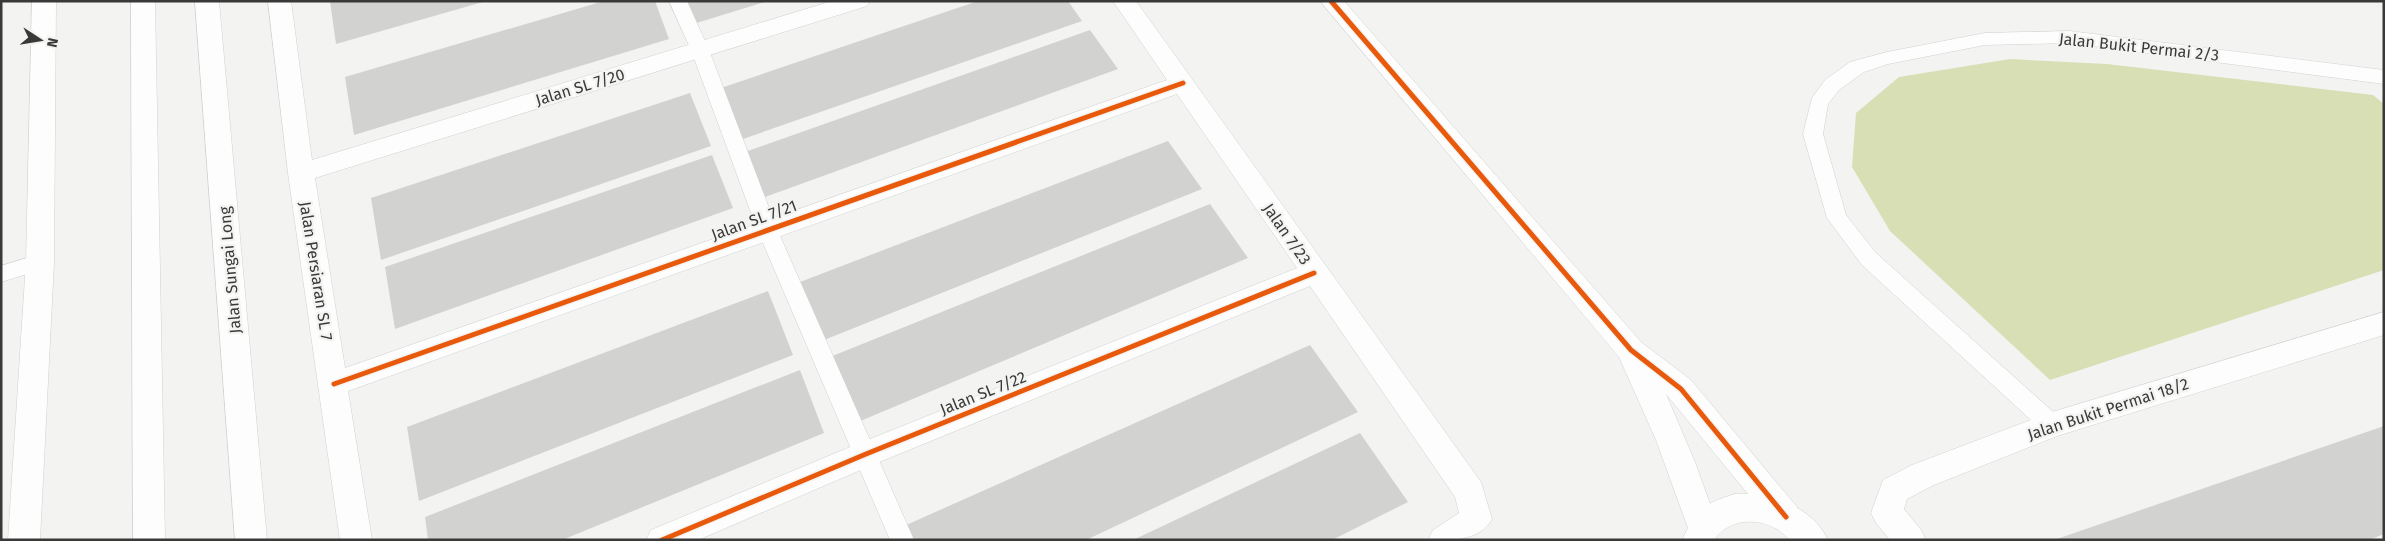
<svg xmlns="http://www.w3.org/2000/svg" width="2385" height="541" font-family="'Fira Sans',sans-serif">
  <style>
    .green { fill: #d9dfb5 }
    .building { fill: #d2d2d1 }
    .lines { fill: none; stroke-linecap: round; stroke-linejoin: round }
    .lane-casing { stroke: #d1d1d0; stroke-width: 1 }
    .street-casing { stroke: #d1d1d0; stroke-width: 1 }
    .secondary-casing { stroke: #d1d1d0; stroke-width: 1 }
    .lane { fill: #fdfdfd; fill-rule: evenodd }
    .street { fill: #fdfdfd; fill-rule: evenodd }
    .secondary { fill: #fdfdfd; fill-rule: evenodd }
    .cycleway-casing { stroke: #f3f4f1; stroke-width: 8 }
    .cycleway { stroke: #e8590c; stroke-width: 5 }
    .labels { text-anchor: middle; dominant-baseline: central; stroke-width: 4.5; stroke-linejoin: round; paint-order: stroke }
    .street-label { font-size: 16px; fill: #393938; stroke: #f3f4f1 }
  </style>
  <rect width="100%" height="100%" fill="#f3f3f2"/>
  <!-- green -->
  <path class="green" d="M2010 59 2107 64 2373 95 2384 104V270L2050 380 1890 231 1852 167 1856 113 1899 77Z"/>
  <!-- building -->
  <path class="building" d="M330 1H483V2L336 44Z
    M604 1H655L669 39 354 135 345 77Z
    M680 1H765V2L690 25Z
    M978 1H1068L1082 21 740 140 718 89Z
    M1090 30 1118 69 765 197 745 152Z
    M690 93 711 146 381 260 371 198Z
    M1168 141 1202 189 824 340 800 282Z
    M712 155 733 208 395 329 385 267Z
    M1210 204 1248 258 858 422 830 357Z
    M768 291 793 355 419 501 407 427Z
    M1310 345 1358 412 1086 540H910L904 526Z
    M800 370 824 433 562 540H428L425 517Z
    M2384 426V534L2369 540H2054Z
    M1360 433 1408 502 1332 540H1133Z"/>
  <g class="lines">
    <!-- lane casing -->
    <g class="lane-casing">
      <path id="lane" d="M669 1H687L709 50 777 229 914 540H890L757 229 691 50Z
        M2069 31 2384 70V84L2069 43 1985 45 1888 64 1864 72 1839 90 1828 104 1823 134 1846 215 1876 253 2060 418 2064 425 2060 432 2052 435 2044 432 1862 265 1827 218 1803 134 1812 98 1825 80 1850 62 1887 52 1985 33Z
        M40 254 47 256 51 262 47 268 1 282V266Z"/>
    </g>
    <!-- street casing -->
    <g class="street-casing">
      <path id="street" d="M32 1H56L54 262 40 540H8L26 262Z
        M268 1H291L312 160 832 1H870L867 6 315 178 345 368 1167 80 1113 1H1136L1481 482 1492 519C1480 541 1453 540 1428 540L1433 530 1459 513 1455 497 1310 286 877 463 698 540H646L651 530 855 445 1297 268 1177 94 348 391 372 540H340L288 173Z
        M1320 1H1344L1641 342 1691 380 1797 507 1802 517 1797 527 1786 531 1775 527 1666 394 1695 462 1719 529 1713 540 1692 539 1656 440 1619 357Z
        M2384 312V335L2057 436 1934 485 1907 499 1904 509 1921 530 1926 540H1890L1876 523 1871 513 1883 480 1912 465 2052 412Z"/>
    </g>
    <!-- secondary casing -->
    <g class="secondary-casing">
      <path id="secondary" d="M131 1H155L165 540H133Z
        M195 1H219L267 540H235Z
        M1735 494C1770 492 1812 506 1828 540 1817 540 1803 541 1793 540 1787 539 1782 532 1777 529 1756 517 1728 519 1714 540H1682C1695 511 1704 503 1735 494Z"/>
    </g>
    <!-- lane -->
    <use href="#lane" class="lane"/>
    <!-- street -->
    <use href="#street" class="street"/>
    <!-- secondary -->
    <use href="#secondary" class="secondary"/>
    <!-- cycleway casing -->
    <g class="cycleway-casing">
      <path id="cycleway" d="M1331 1 1631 350 1681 389 1786 517
        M334 384 1183 83
        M662 540 866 454 1314 273"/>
    </g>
    <!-- cycleway -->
    <use href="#cycleway" class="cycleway"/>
  </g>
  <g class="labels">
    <!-- street labels -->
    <g class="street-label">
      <text transform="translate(2139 47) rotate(6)">Jalan Bukit Permai 2/3</text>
      <text transform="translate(580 87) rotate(-17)">Jalan SL 7/20</text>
      <text transform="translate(754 220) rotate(-20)">Jalan SL 7/21</text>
      <text transform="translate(1287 234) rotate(55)">Jalan 7/23</text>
      <text transform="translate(230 270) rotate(-95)">Jalan Sungai Long</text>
      <text transform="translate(316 271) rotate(81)">Jalan Persiaran SL 7</text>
      <text transform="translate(983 393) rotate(-22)">Jalan SL 7/22</text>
      <text transform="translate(2108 409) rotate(-18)">Jalan Bukit Permai 18/2</text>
    </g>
  </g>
  <!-- border -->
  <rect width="2385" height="541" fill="none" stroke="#393938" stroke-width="5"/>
  <!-- north arrow -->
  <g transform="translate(40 40) rotate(102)" stroke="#f3f4f1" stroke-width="4" paint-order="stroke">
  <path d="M0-4L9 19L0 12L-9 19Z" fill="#393938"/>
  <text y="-8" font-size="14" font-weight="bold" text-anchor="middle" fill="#393938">N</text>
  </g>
</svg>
